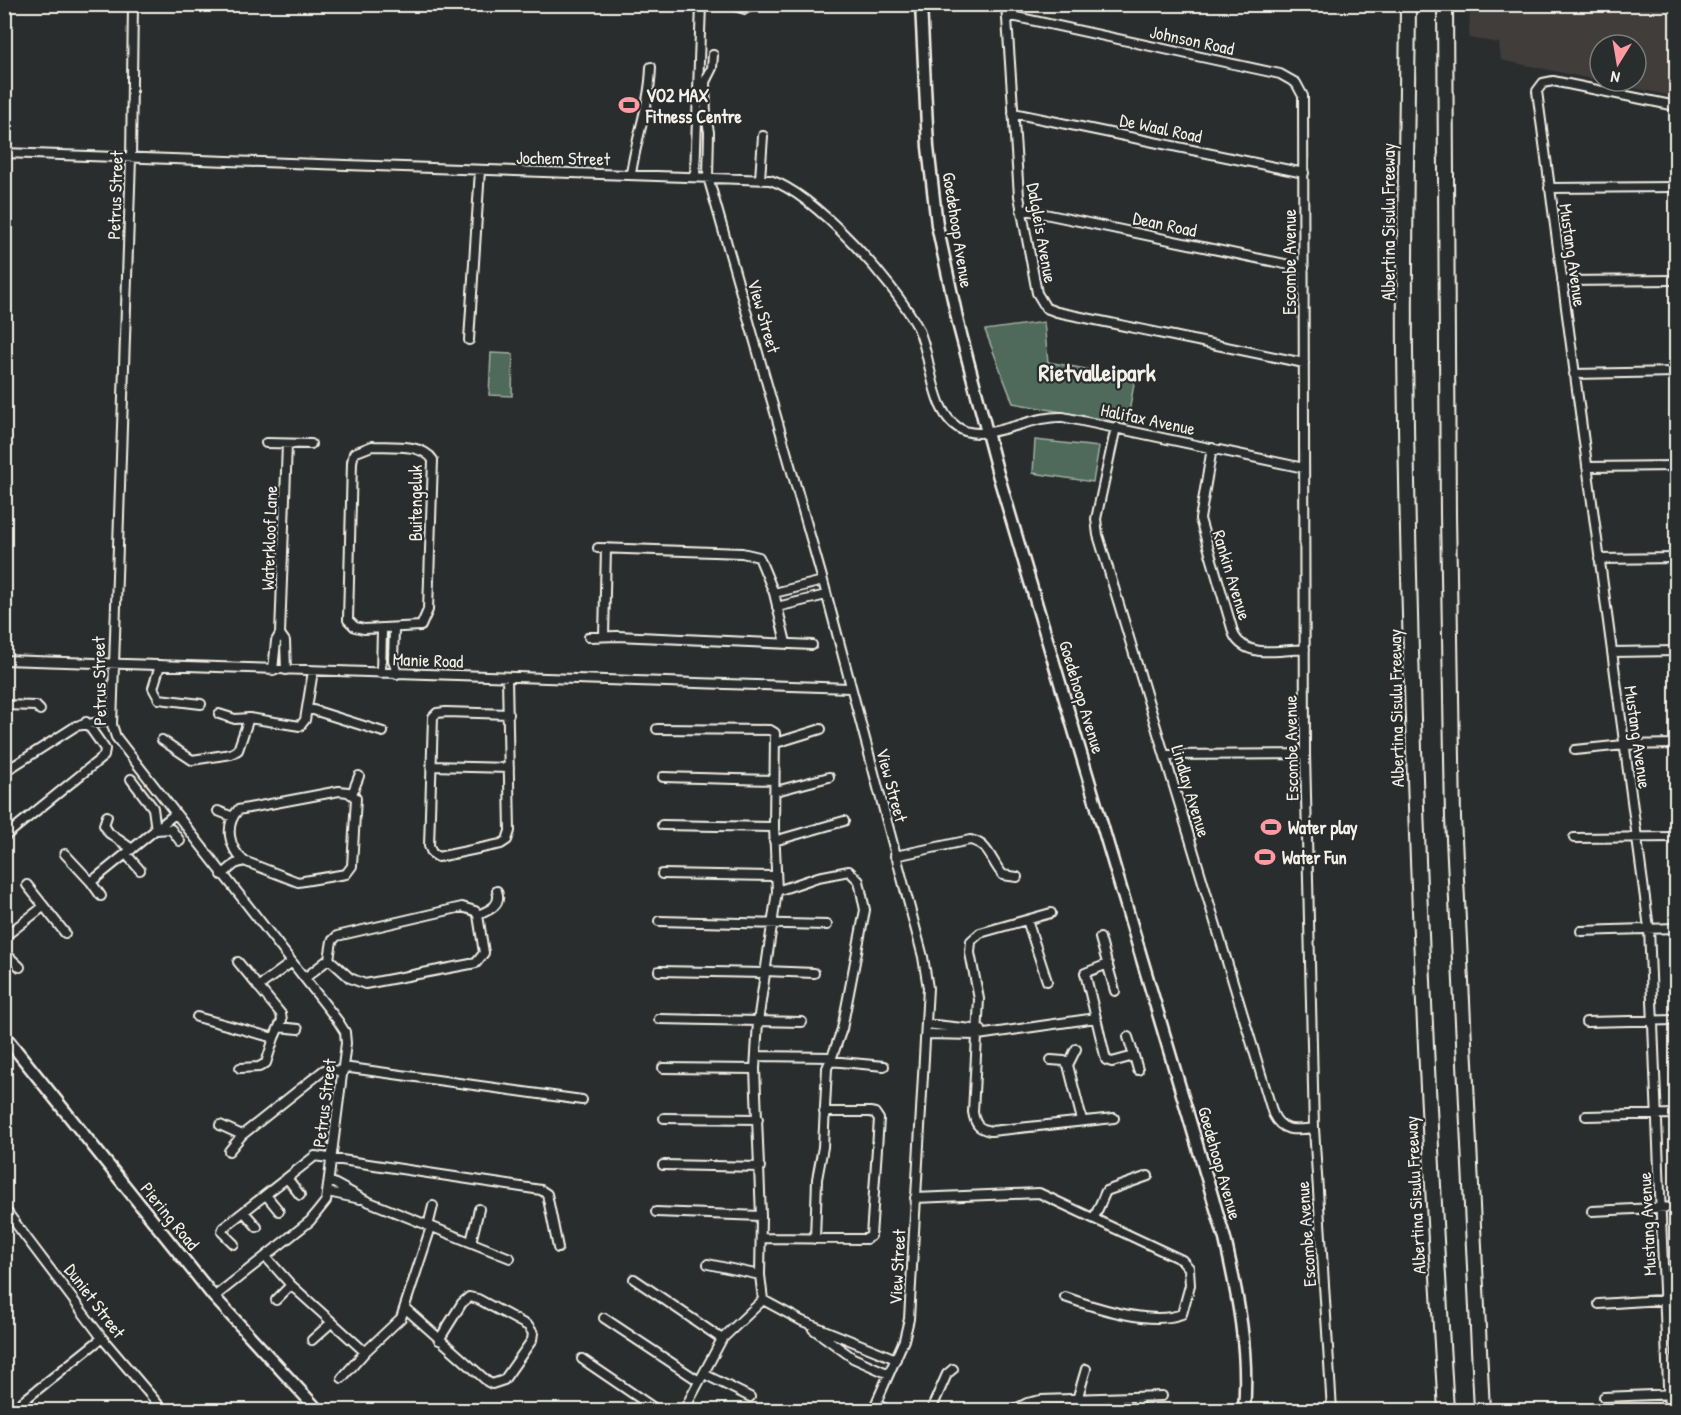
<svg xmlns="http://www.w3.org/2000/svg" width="1681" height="1415" font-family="'Patrick Hand',sans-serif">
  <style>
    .built { fill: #3f3c3b; fill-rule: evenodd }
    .green { fill: #506b5a; stroke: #a2aea1; stroke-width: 1.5 }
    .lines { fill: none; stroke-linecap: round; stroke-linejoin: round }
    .street-casing { stroke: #f4f1e8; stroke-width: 12 }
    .secondary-casing { stroke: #f4f1e8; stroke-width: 15 }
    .highway-casing { stroke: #f4f1e8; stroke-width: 18 }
    .street { stroke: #2a2d2e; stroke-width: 8 }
    .secondary { stroke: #2a2d2e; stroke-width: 10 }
    .highway { stroke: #2a2d2e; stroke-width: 14 }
    .labels { text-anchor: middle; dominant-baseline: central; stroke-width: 4.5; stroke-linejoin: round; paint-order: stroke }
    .street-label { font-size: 18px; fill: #f4f1e8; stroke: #2a2d2e }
    .poi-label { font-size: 18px; font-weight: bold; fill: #f4f1e8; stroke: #2a2d2e; text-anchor: start }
    .district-label { font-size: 24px; font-weight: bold; fill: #f4f1e8; stroke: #2a2d2e }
  </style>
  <rect width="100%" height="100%" fill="#2a2d2e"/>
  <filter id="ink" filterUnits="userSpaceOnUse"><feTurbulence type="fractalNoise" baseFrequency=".0167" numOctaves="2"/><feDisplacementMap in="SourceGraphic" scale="12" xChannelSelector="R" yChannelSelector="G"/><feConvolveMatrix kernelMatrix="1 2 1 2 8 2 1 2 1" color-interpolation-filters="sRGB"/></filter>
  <g filter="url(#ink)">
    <!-- built -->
    <path class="built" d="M1470 5H1671L1672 96 1501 60 1499 43 1469 38ZM1600 45H1636V81H1600Z"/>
    <!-- green -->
    <path class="green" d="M1044 322 1048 362 1135 378 1127 424 1013 403 985 330Z
      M491 353 513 354 512 396 489 395Z
      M1035 440 1099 447 1093 482 1033 473Z"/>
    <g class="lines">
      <!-- street casing -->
      <g class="street-casing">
        <path id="street" d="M133 4 131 158 112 725 116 737 338 1021 345 1032 346 1043 326 1201 310 1221 214 1297
          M728 4 745 9 754 4
          M1006 4 1019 196 1037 293 1046 308 1057 312 1304 363
          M1007 15 1280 74 1296 83 1303 96 1305 754 1314 1128 1332 1410
          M713 55 712 68 705 82 706 116 709 132 708 177 823 581 923 957 928 988 909 1319 904 1340 873 1410
          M1013 113 1304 173
          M4 153 770 180C816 195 894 283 917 326 933 356 929 418 965 431 992 440 1033 415 1063 417L1304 468
          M631 174C636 138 650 104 651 67
          M695 176 701 4
          M760 179 763 136
          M1549 188 1676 187
          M1021 209 1304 268
          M1562 281 1676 280
          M469 340 480 170
          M1574 374 1676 372
          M1116 427 1096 519 1098 535 1273 1114C1282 1133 1296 1130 1314 1128
          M266 443 311 444
          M372 446C391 447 422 443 433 460L428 610 421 626 364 629 355 627 348 620 352 462 354 453Z
          M1212 448 1200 519 1234 635C1246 659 1282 650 1305 649
          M1587 467 1676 466
          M598 548 742 553 759 557 774 593 786 643
          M1599 559 1676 558
          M774 593 823 581
          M777 607 826 595
          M394 629 393 660 397 674
          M280 634 285 641 286 670
          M604 636 606 548
          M589 637 617 636 812 645
          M1612 652 1676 651
          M4 660 850 688
          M160 665 153 688 159 699 201 704
          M273 670 276 641 280 634 287 444
          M381 673 382 630
          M507 677 510 831 507 840 501 844 438 857 432 853 429 846 433 717 437 713 446 712 509 714
          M4 705 36 706 40 710
          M307 708 383 732
          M219 714 235 719 249 718
          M657 729 770 730 775 733 774 827 777 891 758 1022 755 1069 761 1216 760 1275 763 1300
          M162 740 192 760 231 754 238 750 249 718 300 726 305 720 313 671
          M776 743 821 729
          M1575 750 1624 745 1676 744
          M1165 755 1305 754
          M432 766 509 768
          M4 772 76 726 112 720
          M663 777 774 780
          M131 779 153 808 156 830 171 829 180 841
          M776 791 829 777
          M352 794 359 776
          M218 811 233 817
          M107 816 104 825 109 833 132 849
          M662 825 774 827
          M4 837 104 756 105 749 86 722
          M1574 838 1676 837
          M774 841 844 821
          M65 854 91 882 175 814
          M126 854 140 870
          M895 856 970 840C989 843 991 862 1003 875L1017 877
          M662 874 775 876
          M222 875 235 864 244 861 298 882 346 874 352 866 356 798 348 792 339 791 238 810C224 826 229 848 244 861
          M91 882 101 896
          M27 885 65 933
          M1051 913 980 933 971 941 970 953 979 999 973 1112C975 1125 979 1129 991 1131L1114 1118
          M478 915C490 910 502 905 497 891
          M1027 920 1047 981
          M659 921 827 925
          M1581 931 1676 928
          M4 937 43 907
          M1100 938 1115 991
          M4 952 20 967
          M659 971 764 973
          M765 971 814 973
          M305 978 329 959 332 941 337 936 462 907 475 911 478 915 484 953 476 963 365 984 350 978 329 959
          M258 987 292 962
          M197 1017 274 1038 282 1020 281 1014 238 962
          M1096 1018 1085 973 1108 964
          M659 1019 802 1022
          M1586 1022 1676 1020
          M926 1024 981 1030
          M279 1027 298 1029
          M926 1034 978 1035 1096 1018 1106 1060 1112 1062 1134 1056 1138 1070
          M1128 1037 1134 1056
          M756 1056 832 1057 842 1029 865 910 859 881 849 871 818 877 777 891
          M1051 1060 1064 1061 1068 1065 1082 1120
          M830 1061 884 1066
          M1068 1065 1076 1049
          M343 1067 582 1100
          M240 1068 259 1067 266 1063 274 1038
          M663 1068 755 1069
          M1586 1116 1676 1114
          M664 1118 758 1119
          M220 1125 242 1135 324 1070 343 1071
          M229 1151 242 1135
          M663 1165 760 1167
          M287 1178 300 1195
          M330 1181 367 1201 510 1258
          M328 1192 360 1199
          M266 1195 279 1211
          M915 1198 1039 1193 1182 1260 1189 1268 1190 1285 1182 1314C1151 1326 1096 1308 1065 1297
          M4 1208 102 1338 163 1410
          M1592 1211 1676 1207
          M244 1212 257 1227
          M656 1212 761 1216
          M1094 1218 1106 1191 1148 1176
          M428 1226 433 1206
          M761 1238 866 1239 871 1236 879 1119 875 1113 870 1112H824
          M815 1239 817 1179 823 1147 827 1068 832 1057
          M471 1242 479 1209
          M234 1244 222 1232 223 1228 315 1156 541 1190 547 1194 558 1248
          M266 1257 291 1285 365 1352
          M708 1264 760 1275
          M634 1279 722 1339
          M276 1300 291 1285
          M763 1300 802 1321 896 1359
          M1599 1304 1676 1299
          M406 1309 488 1382 492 1384 504 1380 532 1340 533 1333 528 1326 478 1299 469 1297 462 1303 439 1340
          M604 1318 699 1381
          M813 1329 853 1358 889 1374
          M312 1340 331 1323
          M582 1359 657 1410
          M704 1374 750 1397
          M342 1378 365 1352 401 1318 431 1227
          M1604 1397 1676 1394
          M1138 1398V1410
          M876 1404 888 1410
          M12 1410 102 1338
          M684 1410 722 1339 763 1300
          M931 1410 947 1374 953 1369
          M1013 1410 1027 1403 1041 1400 1162 1396
          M1074 1410 1086 1369
          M1669 1410 1649 928 1537 91 1543 83 1553 81 1676 106"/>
      </g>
      <!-- secondary casing -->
      <g class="secondary-casing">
        <path id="secondary" d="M921 4 928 147 937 225 959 327 998 474 1225 1239C1238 1297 1249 1351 1244 1410
          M4 1035 214 1297 318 1410"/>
      </g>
      <!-- highway casing -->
      <g class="highway-casing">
        <path id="highway" d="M1408 4C1407 120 1404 236 1405 351 1409 704 1424 1058 1446 1410
          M1445 4 1448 515 1453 818 1482 1410"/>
      </g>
      <!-- street -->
      <use href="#street" class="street"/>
      <!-- secondary -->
      <use href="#secondary" class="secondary"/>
      <!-- highway -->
      <use href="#highway" class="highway"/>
    </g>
  </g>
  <!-- icons -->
  <defs>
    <g id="stadium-bare" transform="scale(1.62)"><path d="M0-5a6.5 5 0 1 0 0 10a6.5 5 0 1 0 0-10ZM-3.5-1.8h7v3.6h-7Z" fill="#ff9aa2" stroke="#2a2d2e" stroke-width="2.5" paint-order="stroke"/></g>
  </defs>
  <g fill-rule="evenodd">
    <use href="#stadium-bare" x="629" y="105"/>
    <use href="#stadium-bare" x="1271" y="827"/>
    <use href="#stadium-bare" x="1265" y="857"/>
  </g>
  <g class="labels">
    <!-- street labels -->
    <g class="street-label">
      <text transform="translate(1192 40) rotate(12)">Johnson Road</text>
      <text transform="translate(1161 128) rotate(12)">De Waal Road</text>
      <text transform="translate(563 158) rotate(1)">Jochem Street</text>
      <text transform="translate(115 195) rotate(-88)">Petrus Street</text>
      <text transform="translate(1388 222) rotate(-90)">Albertina Sisulu Freeway</text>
      <text transform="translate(1165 224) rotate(12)">Dean Road</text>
      <text transform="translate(958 230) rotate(81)">Goedehoop Avenue</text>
      <text transform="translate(1042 233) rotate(80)">Dalgleis Avenue</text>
      <text transform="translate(1573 255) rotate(82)">Mustang Avenue</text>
      <text transform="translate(1289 262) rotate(-90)">Escombe Avenue</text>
      <text transform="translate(764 316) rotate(74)">View Street</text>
      <text transform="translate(1148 419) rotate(12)">Halifax Avenue</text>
      <text transform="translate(415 503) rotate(-90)">Buitengeluk</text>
      <text transform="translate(269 538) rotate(-88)">Waterkloof Lane</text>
      <text transform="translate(1232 575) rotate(73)">Rankin Avenue</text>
      <text transform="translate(428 660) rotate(2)">Manie Road</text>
      <text transform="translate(99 681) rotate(-91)">Petrus Street</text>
      <text transform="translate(1082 697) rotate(73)">Goedehoop Avenue</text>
      <text transform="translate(1396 708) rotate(-91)">Albertina Sisulu Freeway</text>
      <text transform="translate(1638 737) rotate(82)">Mustang Avenue</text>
      <text transform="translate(1291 748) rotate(-91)">Escombe Avenue</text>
      <text transform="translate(892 785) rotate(75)">View Street</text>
      <text transform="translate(1191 791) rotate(73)">Lindlay Avenue</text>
      <text transform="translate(324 1103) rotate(-83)">Petrus Street</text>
      <text transform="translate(1220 1163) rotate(74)">Goedehoop Avenue</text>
      <text transform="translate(1415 1195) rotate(-93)">Albertina Sisulu Freeway</text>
      <text transform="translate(170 1216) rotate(51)">Piering Road</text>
      <text transform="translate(1647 1224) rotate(-93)">Mustang Avenue</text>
      <text transform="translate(1306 1234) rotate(-94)">Escombe Avenue</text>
      <text transform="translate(897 1267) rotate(-87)">View Street</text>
      <text transform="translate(95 1301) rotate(53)">Duniet Street</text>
    </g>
    <!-- poi labels -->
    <g class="poi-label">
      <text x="646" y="95">VO2 MAX<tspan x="646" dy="21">Fitness Centre</tspan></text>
      <text x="1288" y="827">Water play</text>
      <text x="1282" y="857">Water Fun</text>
    </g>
    <!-- district labels -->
    <g class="district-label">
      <text x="1097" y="372">Rietvalleipark</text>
    </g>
  </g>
  <!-- margin -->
  <rect width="1681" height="1415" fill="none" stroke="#2a2d2e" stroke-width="24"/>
  <rect x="12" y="12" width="1657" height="1391" fill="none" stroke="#f4f1e8" stroke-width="2" filter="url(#ink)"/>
  <!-- north arrow -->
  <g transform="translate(1618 63) rotate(191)"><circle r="28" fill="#2a2d2e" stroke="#7b7b78" stroke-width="1.5"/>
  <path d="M0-4.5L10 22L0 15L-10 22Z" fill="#ff9aa2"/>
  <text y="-9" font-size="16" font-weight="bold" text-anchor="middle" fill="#f4f1e8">N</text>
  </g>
</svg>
